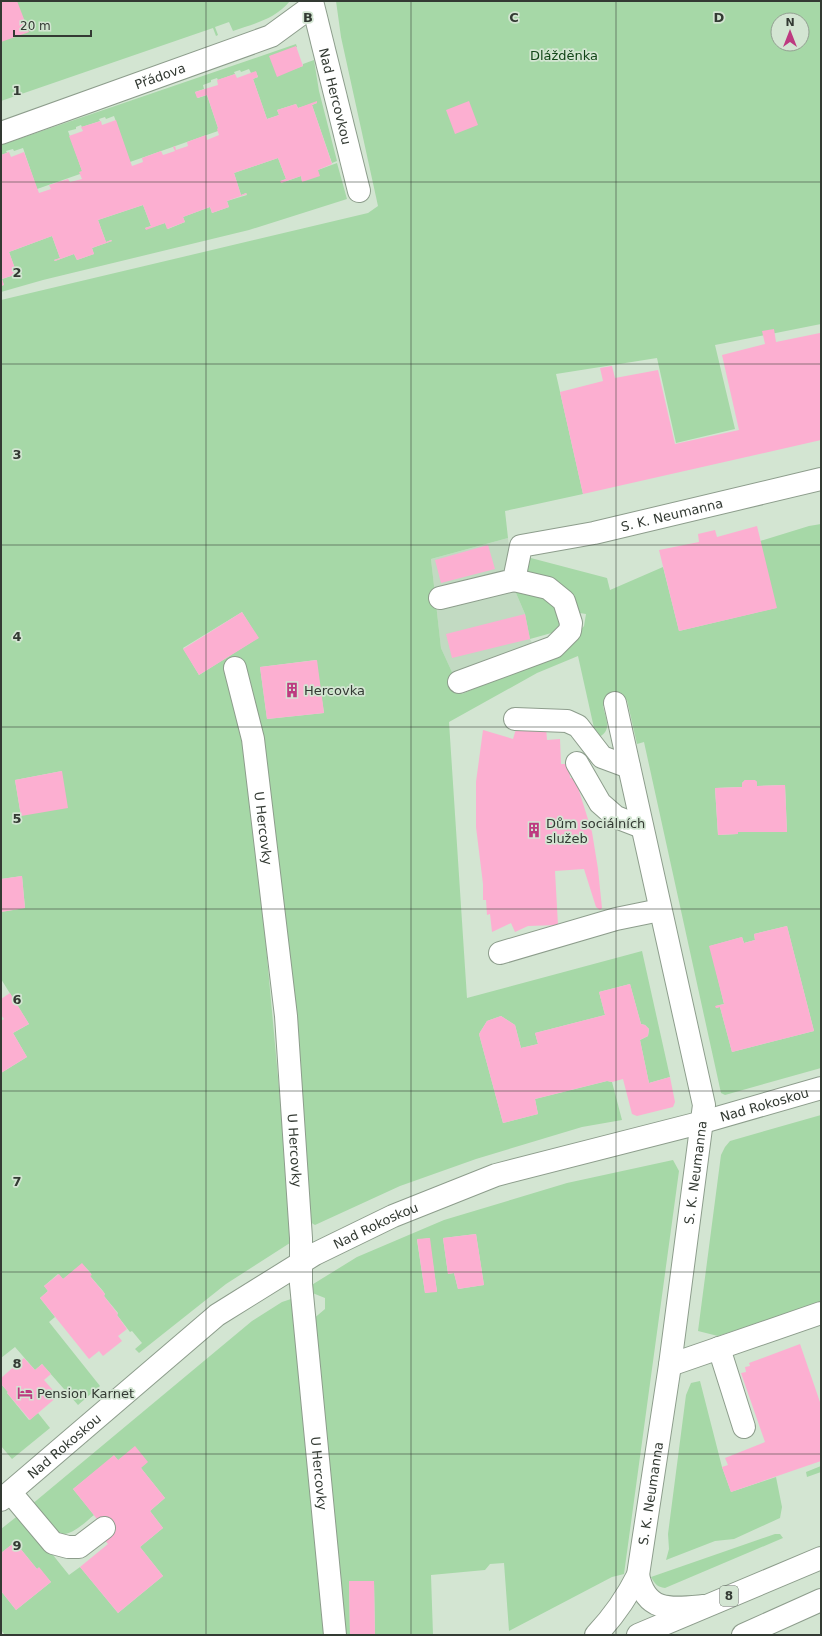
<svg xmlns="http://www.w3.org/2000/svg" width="822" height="1636" font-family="'DejaVu Sans',sans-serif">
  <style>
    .built { fill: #c2dac2 }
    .green { fill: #a6d8a7; fill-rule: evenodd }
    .building { fill: #fcafd1 }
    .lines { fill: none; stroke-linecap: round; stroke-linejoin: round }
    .minor-casing { stroke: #8d9d8c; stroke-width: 24 }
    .major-casing { stroke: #8d9d8c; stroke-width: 24 }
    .minor { stroke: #fff; stroke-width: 22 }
    .major { stroke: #fff; stroke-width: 22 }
    .grid { fill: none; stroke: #333a33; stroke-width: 1; stroke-opacity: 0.55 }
    .labels { text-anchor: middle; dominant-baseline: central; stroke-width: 3.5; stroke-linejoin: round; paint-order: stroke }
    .shield { fill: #d3e5d2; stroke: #636d63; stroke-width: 1 }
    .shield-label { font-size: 12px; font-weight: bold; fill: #333a33 }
    .park-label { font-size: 13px; fill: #114517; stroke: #d3e5d2 }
    .street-label { font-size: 13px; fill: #333a33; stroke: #d3e5d2 }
    .poi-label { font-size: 13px; fill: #333a33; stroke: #d3e5d2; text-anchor: start }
    .grid-label { font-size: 13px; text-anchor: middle; font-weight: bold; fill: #333a33; stroke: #d3e5d2; stroke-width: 3.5; stroke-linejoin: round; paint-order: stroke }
  </style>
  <rect width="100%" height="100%" fill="#d3e5d2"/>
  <!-- built -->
  <path class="built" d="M508 538 513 586 525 614 530 639 540 659 462 694 441 648 431 559Z"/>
  <!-- green -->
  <path class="green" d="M1 1H290C274 20 255 23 233 31L229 22 215 27 218 35 216 36 213 28 1 101Z
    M336 1H821V324L715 345 735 429 676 443 657 358 556 374 583 494 505 511 508 538 431 559 441 648 462 694 558 651 576 636 584 626 586 614 573 612 522 577 527 557 607 578 610 590 663 567 679 631 776 608 760 541 809 526 821 524V1068L725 1095 721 1093 644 742 637 744 627 700 603 706C606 720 613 731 597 738L596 737 578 656 537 673 449 722 467 998 642 951 670 1077 649 1083 640 1040 648 1036 649 1029 645 1025 641 1024 630 984 599 992 605 1015 535 1033 538 1044 521 1048 515 1025 501 1016 487 1021 479 1034 503 1123 538 1114 535 1099 607 1081 612 1082 622 1120 582 1127 476 1159 400 1186 315 1225 310 1222 248 749 293 1241 226 1284 139 1353 135 1349 142 1343 132 1331 130 1332 117 1315 118 1313 104 1296 105 1294 103 1291 90 1276 91 1273 82 1264 63 1279 58 1274 44 1286 48 1291 40 1298 55 1317 49 1322 100 1386 78 1405 42 1364 35 1370 15 1347 1 1358V1073L27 1057 13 1033 29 1024 1 979V912L25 908 22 876 1 879V300L368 213 378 206 341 37ZM778 20H802V44H778ZM242 612 258 638 199 675 183 648ZM316 660 324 713 267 719 260 667ZM62 771 21 816 15 780ZM745 780H754L757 782V786L785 785 787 832H738V834L718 835 715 788 742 787V783ZM787 926 814 1031 732 1052 720 1007 716 1008V1006L724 1004 710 946 742 937 744 943 755 940 754 934Z
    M296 44 297 47 271 56 278 75 303 66V64L314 60 319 91 337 161 332 163 312 105 317 103V102L298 108 296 104 277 110 279 115 267 119 253 79 258 77 256 72 251 73 249 69 241 72 240 70 234 72 235 74 218 80 217 78 211 80V82L203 85 204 89 195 92 198 98 207 95 218 128V131L130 162 114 116 106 119 105 117 99 119 100 121 82 127 81 125 76 127V129L68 131 82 171 80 174 37 189 23 148 14 151 13 149 6 151 7 153 1 155V145Z
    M278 158 286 179 281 181V183L301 176 302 181 318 170 337 163 347 199 249 230 43 280 1 292V286L4 285 2 279 17 274 9 252 52 236 60 258 54 260 55 261 74 254 77 260 94 254 92 248 112 241 111 240 106 242 98 220 143 205 151 226 145 228 146 229 165 223 168 229 185 222 183 217 210 207 212 213 229 207 227 201 247 195 246 193 241 195 234 173Z
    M513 586 557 604 563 625 555 632 530 639 525 614Z
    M821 1115V1302L718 1336 698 1331 721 1155 725 1147 730 1141Z
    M673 1160 679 1171 624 1574 612 1577 509 1631 504 1563 490 1564 485 1570 431 1575 433 1635H375L374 1581H349L350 1635H341L312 1320 325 1309V1298L310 1292V1286L357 1257 444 1220 567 1183ZM476 1234 484 1285 458 1289 454 1273 448 1274 443 1238ZM429 1238 437 1291 425 1293 417 1240Z
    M291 1299 295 1307 327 1635H5L1 1630V1591L16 1610 51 1582 39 1568 37 1569 15 1542 1 1553V1529L20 1514 69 1575 80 1567 118 1613 163 1576 140 1547 163 1528 150 1511 165 1498 141 1468 118 1460 114 1456 73 1489 94 1515C83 1524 74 1534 59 1535L31 1505 252 1321 282 1302Z
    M700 1381 722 1467 731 1492 776 1477 782 1507 780 1518 734 1539 715 1541 666 1560 669 1549 668 1534 686 1395 691 1383Z
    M1 1384 8 1392 7 1393 29 1420 38 1413 50 1428 12 1459 1 1446Z
    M821 1466V1472L807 1477 806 1472Z
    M775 1534H780L783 1538 665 1588C657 1587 655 1584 651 1577Z"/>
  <!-- building -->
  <path class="building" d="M1 1H17L29 32 1 42Z
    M296 46 303 66 277 77 269 56Z
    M256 71 258 77 253 79 267 119 279 115 277 110 296 104 298 108 317 101V103L312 105 332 164 318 170 320 176 302 182 301 176 281 183 280 181 286 179 278 158 234 173 241 195 246 193 247 194 227 201 229 207 212 213 210 207 183 217 185 222 167 229 165 223 146 230 145 228 151 226 143 205 98 220 106 242 111 240 112 241 92 248 94 254 77 260 74 254 55 261 54 260 60 258 52 236 9 252 17 274 2 279 4 285 1 286V155L9 152 11 157 24 152 39 193 51 189 49 185 68 179 70 182 82 179 79 172 82 171 69 136 83 131 81 127 101 121 102 125 116 120 132 166 143 162 142 158 161 151 163 155 175 151 173 147 175 146 176 150 188 146 187 142 206 135 207 140 219 135 217 129 218 128 207 95 197 98 195 92 218 85 217 80 235 74 237 78Z
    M469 101 478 125 455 134 446 110Z
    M774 329 776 342 820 333 821 440 583 494 560 392 603 381 600 368 612 366 615 378 658 370 675 444 739 430 722 355 765 344 762 331Z
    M757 526 777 608 679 631 659 550 699 542 698 534 715 530 717 537Z
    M488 545 495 569 441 583 435 560Z
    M242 612 259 638 199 675 183 649Z
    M525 614 530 639 452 658 446 634Z
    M317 660 324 713 267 719 260 667Z
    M546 727 547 740 560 739 561 764H569L570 778H575L592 832 598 869 602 908 600 910 596 907 584 869 555 871 558 925 528 926 515 932 511 923 492 932 490 914 487 915 486 900H483V884L476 827V782L483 730 513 739 516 729Z
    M62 771 68 808 21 816 15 780Z
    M745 780H755L757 782V786L785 785 787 832H738V834L718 835 715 788 742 787V783Z
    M22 876 25 908 1 912V879Z
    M787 926 814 1031 732 1052 720 1007 716 1008 715 1006 724 1004 709 946 742 937 744 943 755 940 754 934Z
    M630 984 641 1024 645 1025 649 1029 648 1036 640 1040 649 1083 670 1077 675 1102 673 1107 637 1116 632 1114 623 1079 612 1082 607 1081 535 1099 538 1114 503 1123 479 1034 487 1021 501 1016 515 1025 521 1048 538 1044 535 1033 605 1015 599 992Z
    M10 993 29 1024 13 1033 27 1057 1 1073V1021L4 1019 1 1015V999Z
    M476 1234 484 1285 458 1289 454 1273 448 1274 443 1238Z
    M430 1238 437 1292 425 1293 417 1239Z
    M82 1263 92 1275 90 1276 105 1294 104 1296 118 1314 117 1315 127 1329 118 1336 122 1341 103 1356 99 1351 89 1359 40 1298 48 1291 44 1286 59 1274 63 1279Z
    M800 1344 821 1405V1461L731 1492 722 1467 728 1465 725 1458 765 1442 741 1373 746 1372 745 1367 750 1366 749 1363Z
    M24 1358 35 1370 42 1364 51 1374 44 1380 58 1396 30 1420 7 1393 8 1392 1 1384V1378Z
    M135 1446 148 1462 141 1468 165 1498 150 1511 163 1528 140 1547 163 1576 118 1613 80 1567 108 1544 104 1539 109 1534 73 1489 114 1455 118 1460Z
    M15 1542 37 1569 39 1567 51 1582 16 1610 1 1591V1553Z
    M349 1581H374L375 1635H350Z"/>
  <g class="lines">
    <!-- minor casing -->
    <g class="minor-casing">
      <g id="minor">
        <path id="s1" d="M312 1 359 191"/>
        <path id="s2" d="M1 133 271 36 312 6"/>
        <path id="s3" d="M440 598 514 580 521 546 594 533 821 479"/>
        <path id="s4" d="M235 668 253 739 286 1016 301 1238V1284L335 1635"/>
        <path d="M459 682 554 647 570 631 571 623 564 601 548 588 514 580"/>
        <path d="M515 719 567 721 578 726 602 757 629 767"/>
        <path d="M577 763 600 803 616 817 642 827"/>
        <path d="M500 953 616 919 660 910"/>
        <path d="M719 1348 744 1427"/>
        <path d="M670 1365 821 1313"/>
        <path d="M11 1493 53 1543 68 1547H79L104 1528"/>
        <path id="s5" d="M1 1500 217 1315 315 1254 393 1216 496 1175 703 1122 821 1088"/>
        <path d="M638 1575C646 1613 671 1609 703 1606"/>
        <path id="s6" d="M596 1635C613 1617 627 1597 638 1575L670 1365 704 1105 615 703"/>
      </g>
    </g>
    <!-- major casing -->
    <g class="major-casing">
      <path id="major" d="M638 1635 821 1558
        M743 1635 821 1600"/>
    </g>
    <!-- minor -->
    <use href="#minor" class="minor"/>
    <!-- major -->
    <use href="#major" class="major"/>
  </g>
  <!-- grid -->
  <path class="grid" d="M206 1V1635M411 1V1635M616 1V1635M1 182H821M1 364H821M1 545H821M1 727H821M1 909H821M1 1091H821M1 1272H821M1 1454H821"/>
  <!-- icons -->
  <defs>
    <g id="building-bare" transform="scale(1.2)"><path d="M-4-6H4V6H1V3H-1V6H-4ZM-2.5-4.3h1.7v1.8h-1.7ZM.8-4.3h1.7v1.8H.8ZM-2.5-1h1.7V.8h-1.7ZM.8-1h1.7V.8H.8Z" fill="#bd3a80" stroke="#d3e5d2" stroke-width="2.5" paint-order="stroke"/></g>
    <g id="hotel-bare" transform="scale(1.2)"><path d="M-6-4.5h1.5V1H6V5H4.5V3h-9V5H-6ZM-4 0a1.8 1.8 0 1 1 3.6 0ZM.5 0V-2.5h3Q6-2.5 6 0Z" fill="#bd3a80" stroke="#d3e5d2" stroke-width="2.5" paint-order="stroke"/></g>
  </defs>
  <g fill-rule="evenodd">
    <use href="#building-bare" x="292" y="690"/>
    <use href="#building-bare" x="534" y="830"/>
    <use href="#hotel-bare" x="25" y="1393"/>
  </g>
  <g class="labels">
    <!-- shield labels -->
    <rect class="shield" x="720" y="1586" width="18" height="20" rx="3"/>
    <g class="shield-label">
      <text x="729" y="1596">8</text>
    </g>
    <!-- park labels -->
    <g class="park-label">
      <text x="564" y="55">Dlážděnka</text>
    </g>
    <!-- street labels -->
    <g class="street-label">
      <text stroke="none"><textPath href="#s2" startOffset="169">Přádova</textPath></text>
      <text stroke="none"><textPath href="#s1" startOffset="98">Nad Hercovkou</textPath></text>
      <text stroke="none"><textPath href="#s3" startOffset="265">S. K. Neumanna</textPath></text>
      <text stroke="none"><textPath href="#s4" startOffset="163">U Hercovky</textPath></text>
      <text stroke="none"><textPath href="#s5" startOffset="875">Nad Rokoskou</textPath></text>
      <text stroke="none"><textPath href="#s4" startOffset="487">U Hercovky</textPath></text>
      <text stroke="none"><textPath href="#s6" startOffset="480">S. K. Neumanna</textPath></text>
      <text stroke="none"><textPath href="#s5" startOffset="467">Nad Rokoskou</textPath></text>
      <text stroke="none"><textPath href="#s5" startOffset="83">Nad Rokoskou</textPath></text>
      <text stroke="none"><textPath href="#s4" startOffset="811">U Hercovky</textPath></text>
      <text stroke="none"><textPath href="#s6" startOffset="156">S. K. Neumanna</textPath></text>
    </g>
    <!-- poi labels -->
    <g class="poi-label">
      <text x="304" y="690">Hercovka</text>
      <text x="546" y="823">Dům sociálních<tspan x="546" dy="15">služeb</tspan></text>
      <text x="37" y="1393">Pension Karnet</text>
    </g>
  </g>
  <g class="grid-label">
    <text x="308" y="22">B</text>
    <text x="514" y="22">C</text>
    <text x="719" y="22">D</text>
    <text x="17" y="95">1</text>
    <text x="17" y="277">2</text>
    <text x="17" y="459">3</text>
    <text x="17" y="641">4</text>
    <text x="17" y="823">5</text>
    <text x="17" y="1004">6</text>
    <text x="17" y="1186">7</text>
    <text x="17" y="1368">8</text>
    <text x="17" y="1550">9</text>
  </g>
  <!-- border -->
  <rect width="822" height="1636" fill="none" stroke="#333a33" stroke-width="4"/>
  <!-- north arrow -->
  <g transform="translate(790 32)"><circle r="19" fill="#d3e5d2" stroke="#93a192"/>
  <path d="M0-3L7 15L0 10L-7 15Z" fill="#bd3a80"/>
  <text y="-6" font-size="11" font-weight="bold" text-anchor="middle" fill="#333a33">N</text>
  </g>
  <!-- scale -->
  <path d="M14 30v6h77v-6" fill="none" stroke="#333a33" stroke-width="2"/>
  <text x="20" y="30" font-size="12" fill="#333a33" stroke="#d3e5d2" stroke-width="3" paint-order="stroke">20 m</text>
</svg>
